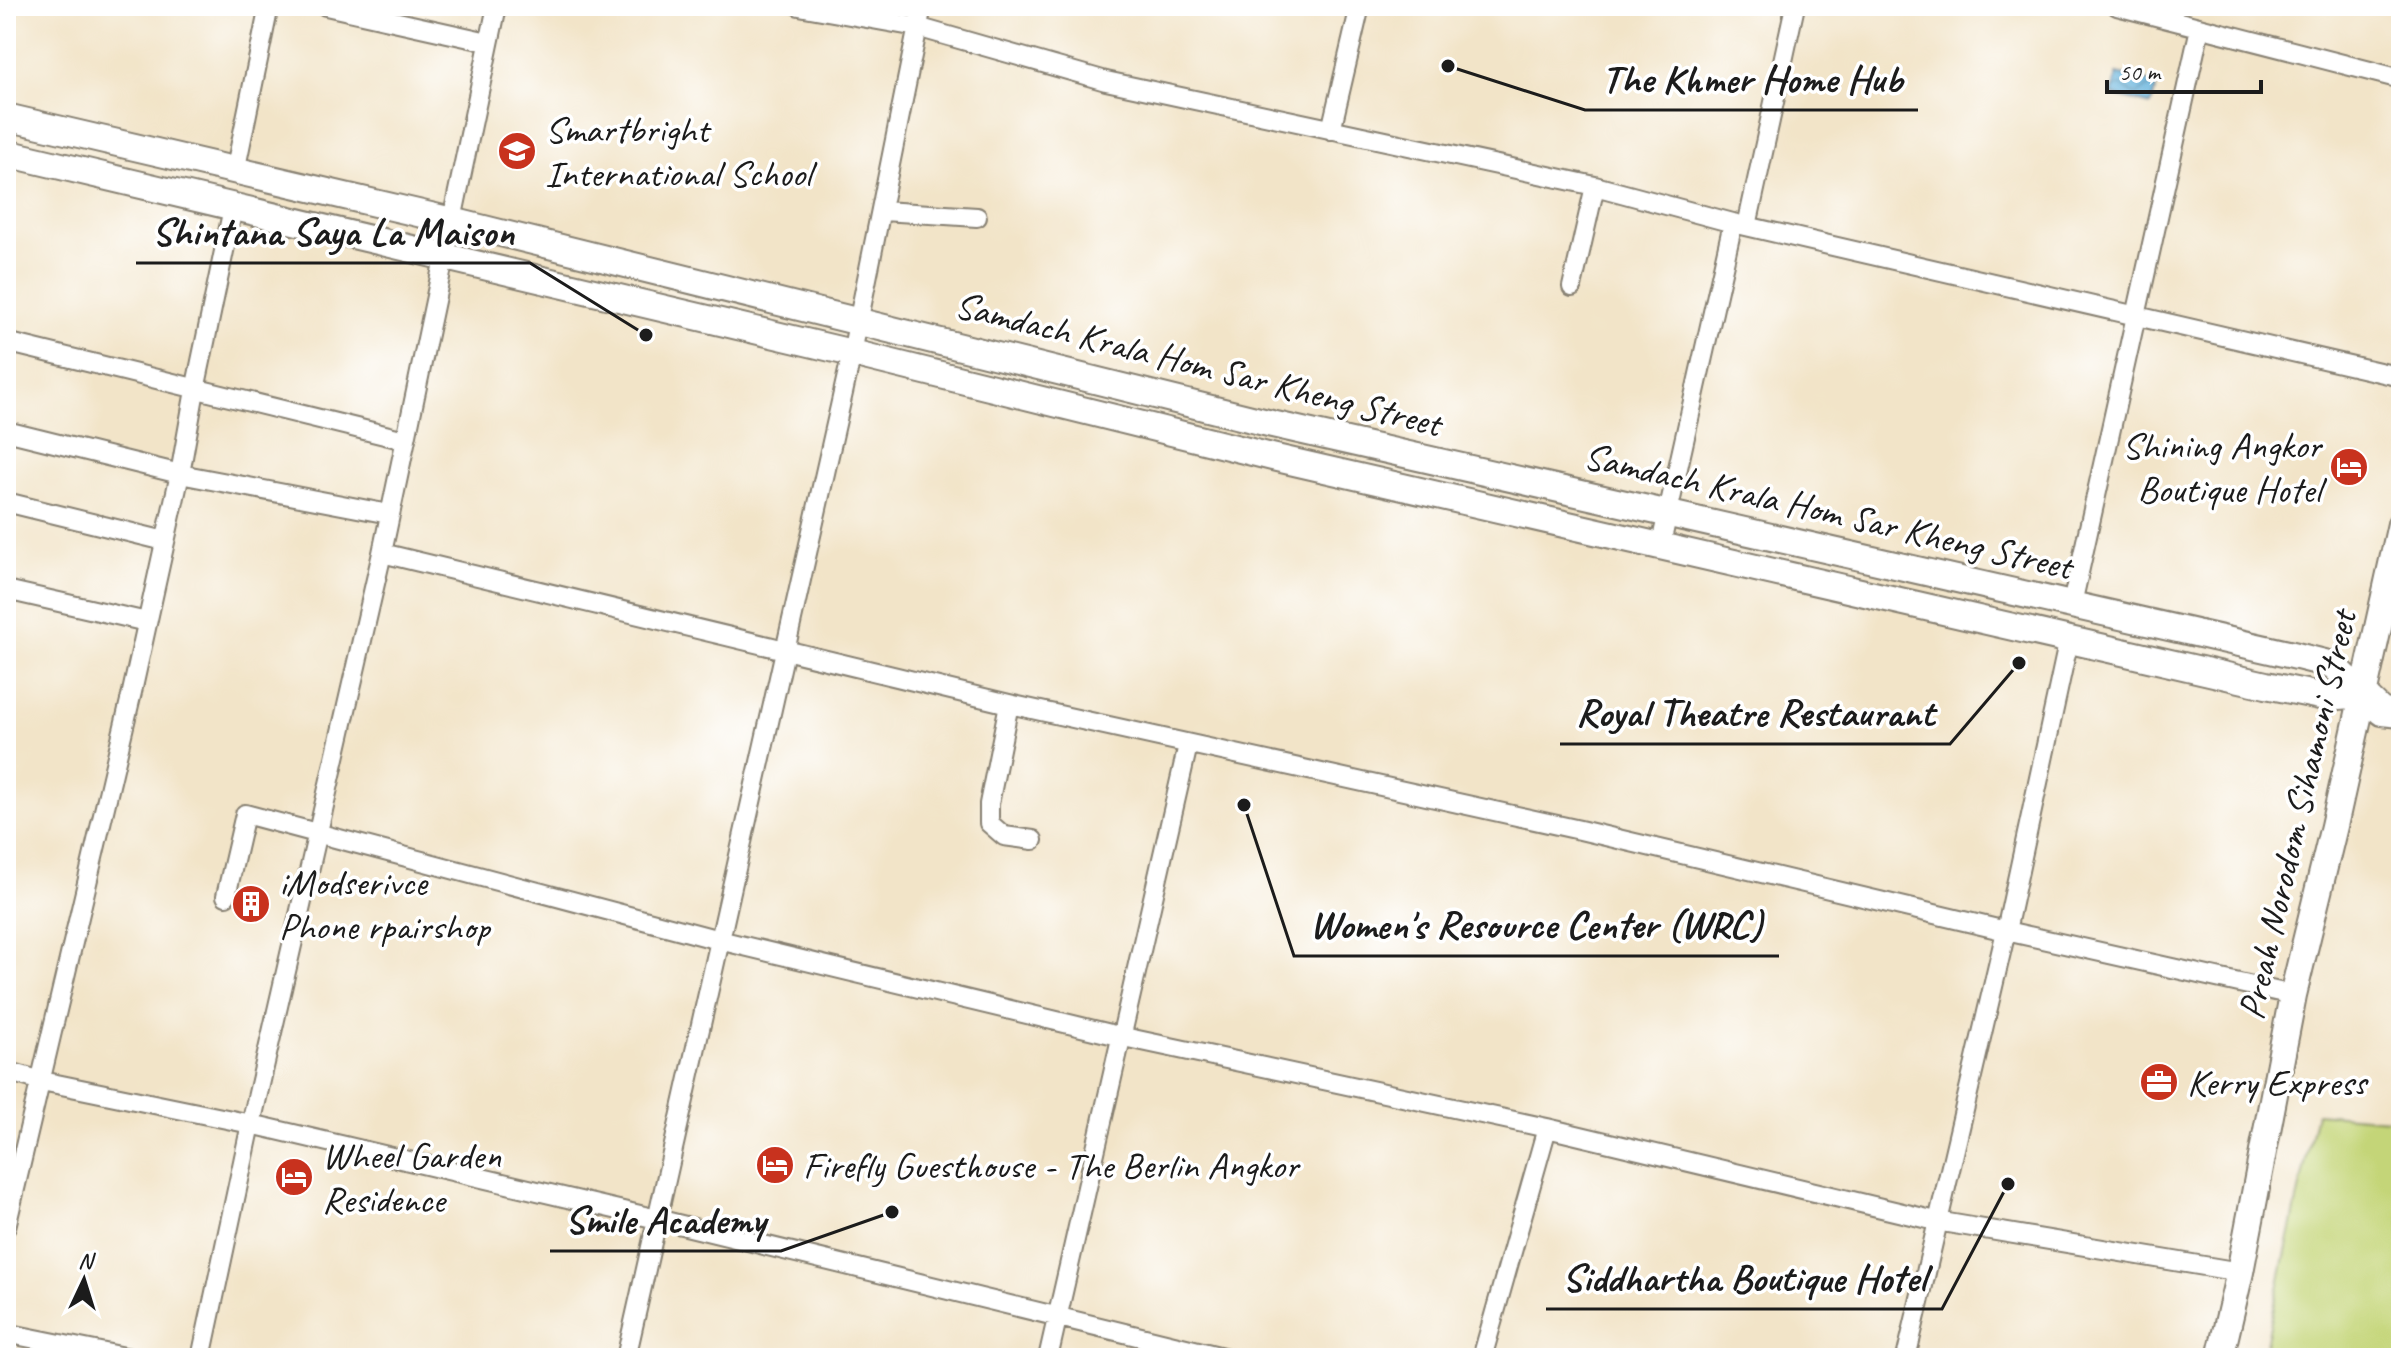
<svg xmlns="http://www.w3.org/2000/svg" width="2407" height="1364" font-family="Caveat,sans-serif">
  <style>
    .grass { fill: #c4d578; stroke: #70784a; stroke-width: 2 }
    .water { fill: url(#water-waves); stroke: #3e667b; stroke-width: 2 }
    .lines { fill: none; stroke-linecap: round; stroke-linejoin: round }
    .street-casing { stroke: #878072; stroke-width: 22 }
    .secondary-casing { stroke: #878072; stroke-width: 30 }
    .street { stroke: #fff; stroke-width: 18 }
    .secondary { stroke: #fff; stroke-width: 26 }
    .labels { text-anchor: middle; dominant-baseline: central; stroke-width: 7; stroke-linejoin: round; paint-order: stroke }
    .poi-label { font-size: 38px; fill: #1c1c1c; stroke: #fff; text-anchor: start }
    .street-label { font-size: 38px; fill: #1c1c1c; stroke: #fff }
    .leader { fill: none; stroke: #1c1c1c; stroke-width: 3 }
    .callout-dot { fill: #1c1c1c; stroke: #fff; stroke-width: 3 }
    .callout-label { font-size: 40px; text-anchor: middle; font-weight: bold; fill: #1c1c1c; stroke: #fff; stroke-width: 7; stroke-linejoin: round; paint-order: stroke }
  </style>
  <defs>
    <pattern id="water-waves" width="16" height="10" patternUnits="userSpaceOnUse" patternTransform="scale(2)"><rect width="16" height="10" fill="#60b0da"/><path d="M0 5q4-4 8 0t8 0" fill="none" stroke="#4e8eb0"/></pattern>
  </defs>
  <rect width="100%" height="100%" fill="#fff"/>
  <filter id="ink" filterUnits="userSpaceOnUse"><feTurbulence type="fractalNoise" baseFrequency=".0125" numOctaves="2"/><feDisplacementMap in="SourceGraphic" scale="16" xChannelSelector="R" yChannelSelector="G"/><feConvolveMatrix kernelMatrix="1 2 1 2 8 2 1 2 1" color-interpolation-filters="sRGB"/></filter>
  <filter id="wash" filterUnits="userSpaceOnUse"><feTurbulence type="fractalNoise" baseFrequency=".006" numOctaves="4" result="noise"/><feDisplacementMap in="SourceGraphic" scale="32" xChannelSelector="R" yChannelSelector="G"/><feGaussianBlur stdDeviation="1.8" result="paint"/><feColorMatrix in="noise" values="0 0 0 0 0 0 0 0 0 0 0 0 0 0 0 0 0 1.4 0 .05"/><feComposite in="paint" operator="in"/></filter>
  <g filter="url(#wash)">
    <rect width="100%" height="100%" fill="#f2e4c8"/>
    <!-- grass -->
    <path class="grass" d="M2316 1113 2401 1120V1358H2263Z"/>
    <!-- water -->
    <path class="water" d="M2117 74 2157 84 2151 105 2112 95Z"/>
  </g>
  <g filter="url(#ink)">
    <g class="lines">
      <!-- street casing -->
      <g class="street-casing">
        <path id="street" d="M326 6 488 42
          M799 6 917 27 1106 81 1595 186 1733 223 2401 377
          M2117 6 2401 79
          M1331 130 1360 6
          M235 172 269 6
          M883 211 977 217
          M1747 226 1795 6
          M1572 287 1595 186
          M6 342 405 440
          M6 431 180 474 389 514
          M6 502 165 541
          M1660 548 1733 223
          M382 553 1009 704 1580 830 2006 931 2293 995
          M6 590 147 622
          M2072 604 2200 28
          M1009 704 989 804V823L1004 836 1033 840
          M226 896 245 814 719 940 1119 1036 1547 1128 1936 1221 2240 1272
          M6 1071 42 1081 251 1124 657 1219 1227 1358
          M6 1227 132 692 180 474 195 390 233 208
          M6 1333 130 1358
          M201 1358 251 1124 382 553 497 6
          M626 1358 852 353 922 6
          M1048 1358 1188 745
          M1482 1358 1547 1128
          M1906 1358 2006 931 2069 639"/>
      </g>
      <!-- secondary casing -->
      <g class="secondary-casing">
        <path id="secondary" d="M6 117 452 221 1272 424 2297 656 2333 665 2382 712 2401 714
          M6 153 852 353 1272 457 2266 685 2325 697 2364 694
          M2220 1358 2240 1272 2293 995 2334 826 2401 524"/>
      </g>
      <!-- street -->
      <use href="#street" class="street"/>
      <!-- secondary -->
      <use href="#secondary" class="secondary"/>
    </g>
  </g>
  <!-- icons -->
  <defs>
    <g id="school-disc" transform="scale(2)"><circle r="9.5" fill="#c8321e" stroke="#fff"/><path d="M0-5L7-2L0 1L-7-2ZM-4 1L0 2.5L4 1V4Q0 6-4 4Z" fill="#fff"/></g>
    <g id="hotel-disc" transform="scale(2)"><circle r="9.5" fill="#c8321e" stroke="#fff"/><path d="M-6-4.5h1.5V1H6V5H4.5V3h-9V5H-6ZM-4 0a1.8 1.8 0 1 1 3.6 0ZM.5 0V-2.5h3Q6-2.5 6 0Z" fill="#fff"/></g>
    <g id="building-disc" transform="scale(2)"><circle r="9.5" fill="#c8321e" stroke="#fff"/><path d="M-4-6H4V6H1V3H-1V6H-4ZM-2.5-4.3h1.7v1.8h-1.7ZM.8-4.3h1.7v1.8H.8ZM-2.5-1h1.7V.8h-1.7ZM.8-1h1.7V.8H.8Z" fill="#fff"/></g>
    <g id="office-disc" transform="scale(2)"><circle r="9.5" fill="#c8321e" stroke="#fff"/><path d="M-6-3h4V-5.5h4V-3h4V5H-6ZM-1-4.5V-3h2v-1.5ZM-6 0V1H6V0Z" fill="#fff"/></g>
  </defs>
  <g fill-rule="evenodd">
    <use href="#school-disc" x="517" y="151"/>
    <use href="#hotel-disc" x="2349" y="467"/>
    <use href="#building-disc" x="251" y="904"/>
    <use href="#office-disc" x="2159" y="1082"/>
    <use href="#hotel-disc" x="775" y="1165"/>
    <use href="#hotel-disc" x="294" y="1177"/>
  </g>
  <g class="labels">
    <!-- poi labels -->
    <g class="poi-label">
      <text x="545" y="129">Smartbright<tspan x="545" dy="44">International School</tspan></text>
      <text x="2321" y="445" text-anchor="end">Shining Angkor<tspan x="2321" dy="44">Boutique Hotel</tspan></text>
      <text x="279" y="882">iModserivce<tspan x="279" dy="44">Phone rpairshop</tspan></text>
      <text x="2187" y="1082">Kerry Express</text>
      <text x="322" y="1155">Wheel Garden<tspan x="322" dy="44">Residence</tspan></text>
      <text x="803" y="1165">Firefly Guesthouse - The Berlin Angkor</text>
    </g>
    <!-- street labels -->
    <g class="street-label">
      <text transform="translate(1198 364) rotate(14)">Samdach Krala Hom Sar Kheng Street</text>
      <text transform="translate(1828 511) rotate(13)">Samdach Krala Hom Sar Kheng Street</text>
      <text transform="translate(2297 815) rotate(-77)">Preah Norodom Sihamoni Street</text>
    </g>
  </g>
  <!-- callouts -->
  <path class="leader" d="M1448 66L1585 110H1918M646 335L530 263H136M2019 663L1950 744H1560M1244 805L1294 956H1779M892 1212L781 1251H550M2008 1184L1942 1309H1546"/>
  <g class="callout-dot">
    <circle cx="1448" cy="66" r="8"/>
    <circle cx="646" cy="335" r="8"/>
    <circle cx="2019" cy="663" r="8"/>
    <circle cx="1244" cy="805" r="8"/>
    <circle cx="892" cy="1212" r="8"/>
    <circle cx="2008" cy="1184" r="8"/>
  </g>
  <g class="callout-label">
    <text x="1752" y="92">The Khmer Home Hub</text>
    <text x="333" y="245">Shintana Saya La Maison</text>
    <text x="1755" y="726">Royal Theatre Restaurant</text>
    <text x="1536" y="938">Women's Resource Center (WRC)</text>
    <text x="665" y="1233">Smile Academy</text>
    <text x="1744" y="1291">Siddhartha Boutique Hotel</text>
  </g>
  <!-- margin -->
  <rect width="2407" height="1364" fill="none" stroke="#fff" stroke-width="32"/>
  <!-- north arrow -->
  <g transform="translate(84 1280) rotate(4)" stroke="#ffffff" stroke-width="6" paint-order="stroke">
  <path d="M0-6L14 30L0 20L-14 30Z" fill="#1c1c1c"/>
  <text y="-12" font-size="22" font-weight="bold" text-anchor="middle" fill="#1c1c1c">N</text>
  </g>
  <!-- scale -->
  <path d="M2107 80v12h154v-12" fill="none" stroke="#1c1c1c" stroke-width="4"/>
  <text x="2119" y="80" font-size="24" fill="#1c1c1c" stroke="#ffffff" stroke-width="6" paint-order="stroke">50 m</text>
</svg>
